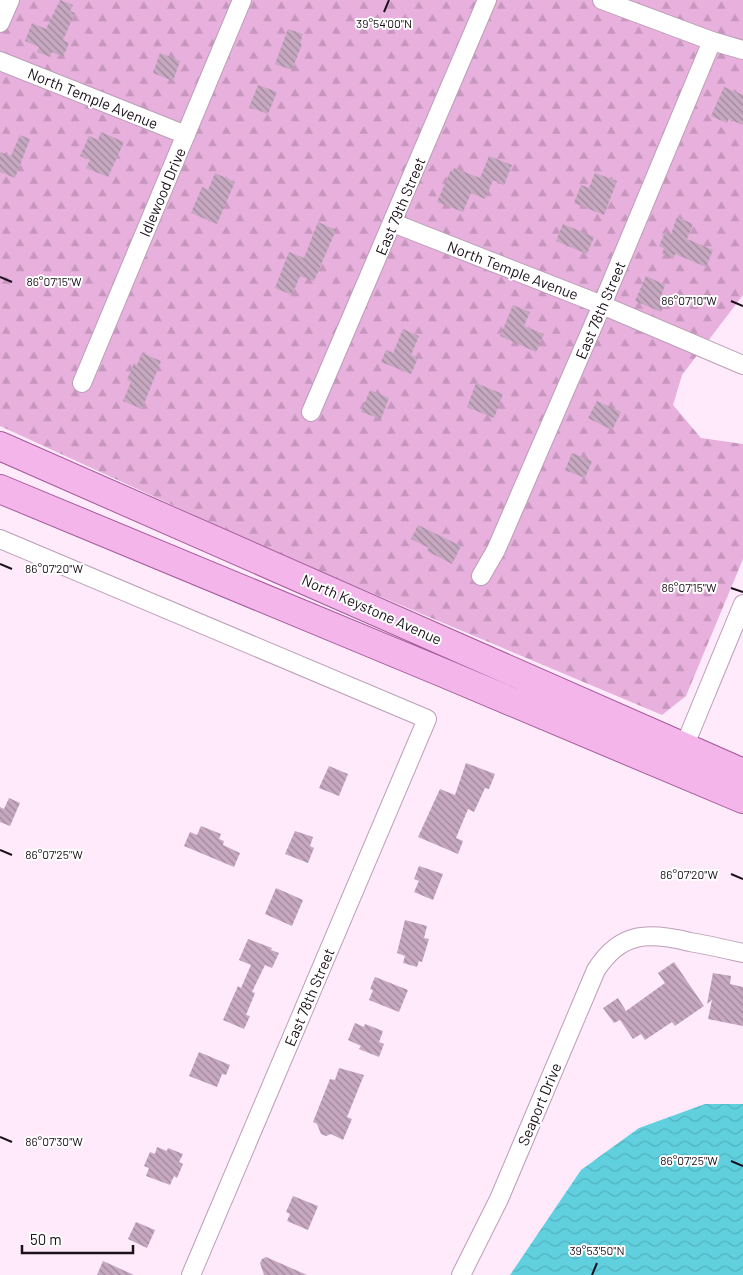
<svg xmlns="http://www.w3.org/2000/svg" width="743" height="1275" font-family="Barlow,sans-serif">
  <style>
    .forest { fill: url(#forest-firs) }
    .water { fill: url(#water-waves) }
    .building { fill: url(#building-back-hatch) }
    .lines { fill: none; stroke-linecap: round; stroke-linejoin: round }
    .street-casing { stroke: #bc9eb7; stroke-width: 20 }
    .primary-casing { stroke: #a45b99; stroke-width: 30 }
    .street { stroke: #fff; stroke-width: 18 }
    .primary { stroke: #f4b5eb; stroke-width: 28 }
    .ticks { fill: none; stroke: #1c111a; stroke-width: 2 }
    .labels { text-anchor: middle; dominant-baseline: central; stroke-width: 4; stroke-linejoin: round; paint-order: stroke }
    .street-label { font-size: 15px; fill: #1c111a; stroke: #fff }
    .ticks-label { font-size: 12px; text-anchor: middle; fill: #1c111a; stroke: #fff; stroke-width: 4; stroke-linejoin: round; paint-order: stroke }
  </style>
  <defs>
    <pattern id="forest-firs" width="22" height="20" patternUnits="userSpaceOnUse" patternTransform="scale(1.25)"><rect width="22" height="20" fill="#e7b0dd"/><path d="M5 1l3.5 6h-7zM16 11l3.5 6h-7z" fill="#c696bd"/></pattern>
    <pattern id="water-waves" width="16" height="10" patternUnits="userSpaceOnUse" patternTransform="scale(1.25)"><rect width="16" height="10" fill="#60d0df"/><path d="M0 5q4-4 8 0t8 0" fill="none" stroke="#53b2bf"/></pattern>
    <pattern id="building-back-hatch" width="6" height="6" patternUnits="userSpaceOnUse" patternTransform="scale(1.25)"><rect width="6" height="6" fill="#c6a8c1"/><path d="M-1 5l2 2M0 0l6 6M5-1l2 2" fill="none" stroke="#a0879c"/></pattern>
  </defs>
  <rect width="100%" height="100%" fill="#feeafa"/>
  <!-- forest -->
  <path class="forest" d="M0 0H743V295L682 375 673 405 701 438 743 444V559L686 696 662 715 279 554 0 426Z"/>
  <!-- water -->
  <path class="water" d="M705 1104H743V1275H510L581 1170 639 1128Z"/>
  <!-- building -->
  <path class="building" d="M60 0 73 5 70 11 75 13 63 40 69 43 63 57 52 52 50 57 37 52 39 47 25 41 32 23 46 29Z
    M288 29 303 34 300 43 302 44 292 70 275 64Z
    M160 53 180 61 173 81 153 73Z
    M258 85 277 92 268 114 249 107Z
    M724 87 743 95V125L729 119 727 123 711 116Z
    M101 132 124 142 108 177 86 168 90 160 80 156 89 136 98 140Z
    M20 135 30 139 15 178 0 172V152L11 156Z
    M489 156 512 165 504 185 493 180 485 199 471 193 463 212 437 202 451 170 453 171 454 168 480 178Z
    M215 173 235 182 217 224 191 213 202 187 208 190Z
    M595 173 617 181 604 215 574 203 581 185 589 188Z
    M677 217 693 224 687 239 713 250 706 267 675 254 673 259 662 254 664 248 659 246 665 232 671 234Z
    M318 222 336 230 314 281 300 276 292 295 275 288 289 252 304 258Z
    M563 224 594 237 587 254 556 241Z
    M646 276 665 285 661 296 667 298 661 312 635 301Z
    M513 305 530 312 524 326 544 334 536 352 500 336Z
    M403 329 419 336 411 355 418 358 411 374 381 362 386 350 393 353Z
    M142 353 161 361 142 409 123 401 131 382 127 380 134 363 137 365Z
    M476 383 503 394 494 418 467 407Z
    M370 390 389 398 381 419 361 412Z
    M597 401 621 412 612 430 588 418Z
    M572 453 592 461 585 478 565 470Z
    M418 525 461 546 452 564 427 551 429 548 411 539Z
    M466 763 495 774 489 789 485 788 474 812 468 809 456 838 463 841 458 854 418 837 440 789 455 795Z
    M329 766 348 774 339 796 319 788Z
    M9 798 20 803 10 826 0 822V807L4 809Z
    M201 826 221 834 219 839 224 841 223 845 240 853 234 867 184 846 190 832 197 835Z
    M295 831 313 837 310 846 314 848 308 863 285 854Z
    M419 866 443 874 433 900 414 892 419 881 414 879Z
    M276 888 303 900 292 926 265 914Z
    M405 920 427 926 424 938 429 939 422 962 419 961 417 967 403 963 405 956 397 953Z
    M248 939 272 948 271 950 279 953 272 968 265 965 252 992 255 993 246 1015 250 1016 244 1029 223 1020 238 986 241 988 251 965 239 960Z
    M674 962 704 1006 675 1026 672 1022 645 1040 641 1034 633 1039 620 1020 614 1023 603 1008 618 998 626 1011 665 983 658 973Z
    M713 973 731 976 730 984 743 987V1026L708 1019 712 1000 707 1004Z
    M375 977 408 990 399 1012 369 1000 373 990 370 989Z
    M355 1023 364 1027 365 1024 383 1031 379 1042 384 1044 379 1057 359 1049 361 1046 348 1040Z
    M199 1052 230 1065 226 1075 222 1074 217 1087 189 1076Z
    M339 1068 364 1075 347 1117 352 1119 343 1140 331 1134 326 1136 321 1134 317 1124 313 1122 330 1079 335 1080Z
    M157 1147 167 1151 168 1148 183 1154 179 1162 183 1164 177 1178 174 1176 170 1185 146 1176 149 1168 144 1166 150 1152 155 1154Z
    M293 1196 318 1206 308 1230 287 1221 290 1214 286 1212Z
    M136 1222 155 1230 147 1248 128 1239Z
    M266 1257 307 1275H264L260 1263 262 1259Z
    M103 1261 134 1275H97Z"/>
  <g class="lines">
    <!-- street casing -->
    <g class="street-casing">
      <path id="street" d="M602 0 712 41 743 50
        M0 23 10 0
        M0 61 186 135
        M393 223 602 305 743 365
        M82 383 242 0
        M311 412 487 0
        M0 539 427 719 191 1275
        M481 576 496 550 602 305 712 41
        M684 747 743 604
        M461 1275 499 1199 596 970C621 931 649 932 690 942 708 945 725 949 743 953"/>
    </g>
    <!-- primary casing -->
    <g class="primary-casing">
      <path id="primary" d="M0 446 743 773
        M0 489 446 674 743 799"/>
    </g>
    <!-- street -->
    <use href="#street" class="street"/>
    <!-- primary -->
    <use href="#primary" class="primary"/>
  </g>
  <!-- ticks -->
  <path class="ticks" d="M384 12 389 0M0 277 12 282M731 301 743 306M0 564 12 569M731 588 743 592M0 850 12 855M731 874 743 879M0 1137 12 1142M731 1161 743 1166M592 1275 597 1263"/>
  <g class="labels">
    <!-- street labels -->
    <g class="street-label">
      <text transform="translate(93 98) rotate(22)">North Temple Avenue</text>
      <text transform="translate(162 192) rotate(-67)">Idlewood Drive</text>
      <text transform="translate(400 206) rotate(-67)">East 79th Street</text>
      <text transform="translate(513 270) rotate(21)">North Temple Avenue</text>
      <text transform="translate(600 310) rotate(-67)">East 78th Street</text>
      <text transform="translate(372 609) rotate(24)">North Keystone Avenue</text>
      <text transform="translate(309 997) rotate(-67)">East 78th Street</text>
      <text transform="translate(539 1104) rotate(-67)">Seaport Drive</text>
    </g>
  </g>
  <g class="ticks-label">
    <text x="384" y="28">39°54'00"N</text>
    <text x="54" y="286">86°07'15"W</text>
    <text x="689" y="305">86°07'10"W</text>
    <text x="54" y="573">86°07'20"W</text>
    <text x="689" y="592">86°07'15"W</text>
    <text x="54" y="859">86°07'25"W</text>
    <text x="689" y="879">86°07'20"W</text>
    <text x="54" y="1146">86°07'30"W</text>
    <text x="689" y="1165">86°07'25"W</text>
    <text x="597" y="1255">39°53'50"N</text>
  </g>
  <!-- scale -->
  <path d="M22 1245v8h111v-8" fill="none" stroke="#1c111a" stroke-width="2.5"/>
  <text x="30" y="1245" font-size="15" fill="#1c111a" stroke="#ffffff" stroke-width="4" paint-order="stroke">50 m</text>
</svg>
